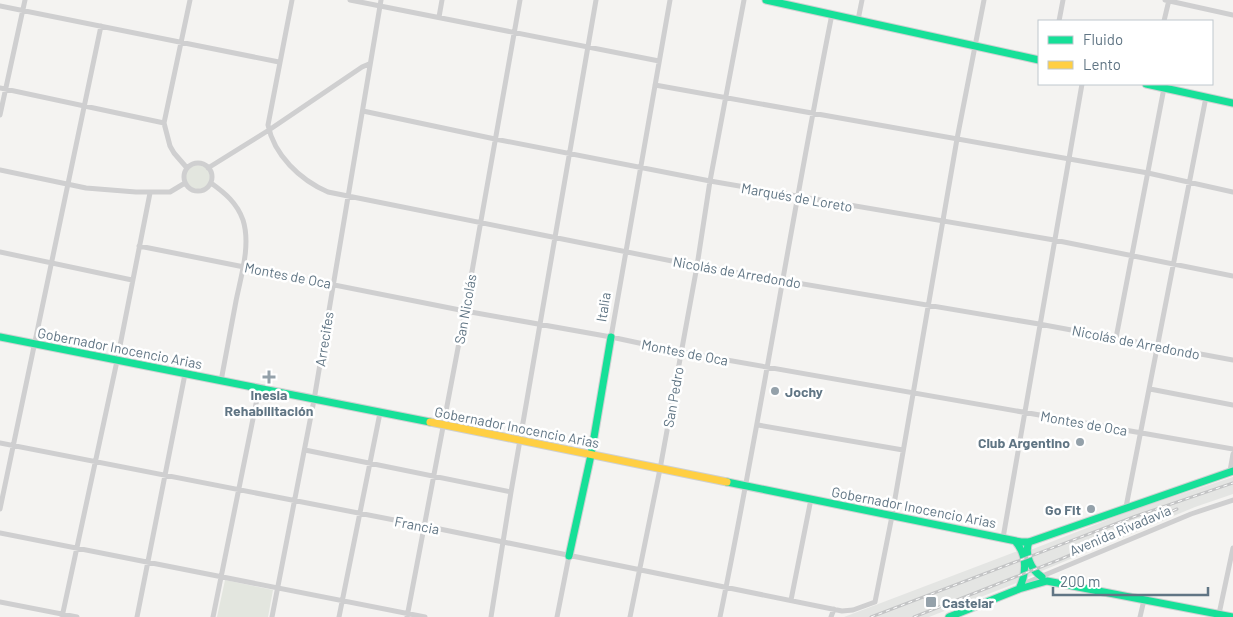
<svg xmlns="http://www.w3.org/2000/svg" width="1233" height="617" font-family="Barlow,sans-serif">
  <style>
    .built { fill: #e4e5e3 }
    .green { fill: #e3e6df }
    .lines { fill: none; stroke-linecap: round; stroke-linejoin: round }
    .fast-casing { stroke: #ced0d1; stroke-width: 9 }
    .slow-casing { stroke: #ced0d1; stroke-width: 9 }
    .street { stroke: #cfcfd0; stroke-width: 5 }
    .fast { stroke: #16e098; stroke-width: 7 }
    .slow { stroke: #ffcf43; stroke-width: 7 }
    .rail-casing { stroke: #c3c4c5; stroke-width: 3 }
    .rail { stroke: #fff; stroke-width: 1; stroke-dasharray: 4; stroke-linecap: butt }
    .poi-dot { fill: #94a1aa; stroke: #fff; stroke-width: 2 }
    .labels { text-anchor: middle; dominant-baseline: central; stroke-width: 5; stroke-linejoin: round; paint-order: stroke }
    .street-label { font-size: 14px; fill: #607584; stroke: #fff }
    .poi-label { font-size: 14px; font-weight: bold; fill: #607584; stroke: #fff; text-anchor: start }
  </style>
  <rect width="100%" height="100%" fill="#f4f3f1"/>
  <!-- built -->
  <path class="built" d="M1233 477V494L1195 507 1044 570 1014 584 929 617H844L1015 552 1033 549 1133 510Z"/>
  <!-- green -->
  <path class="green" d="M186 177a12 12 0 1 1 24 0a12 12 0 1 1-24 0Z
    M225 580 273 590 268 617H217Z"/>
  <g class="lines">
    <!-- fast casing -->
    <g class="fast-casing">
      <path id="fast" d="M766 0 1039 60
        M1146 84 1233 103
        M0 337 430 422
        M727 482 1021 542H1029L1233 471
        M1015 541C1027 554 1027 573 1019 589
        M1029 542C1024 554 1031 570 1042 577
        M569 556 591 455 611 337
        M949 617 1019 589 1047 581 1233 617"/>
    </g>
    <!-- slow casing -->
    <g class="slow-casing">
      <path id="slow" d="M430 422 727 482"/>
    </g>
    <!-- street -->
    <path class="street" d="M292 0 268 125C274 155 300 180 328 192L697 266 1039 324 1233 360
      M350 0 659 61
      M1165 0 1233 15
      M0 6 279 62
      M439 17 442 0
      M858 20 862 0
      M1059 21 1063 0
      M1164 21 1169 0
      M655 85 1148 173 1233 192
      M0 88 164 123
      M363 111 495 139 710 181 1054 240 1233 276
      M0 115 25 0
      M184 177a14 14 0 1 1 28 0a14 14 0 1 1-28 0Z
      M187 168 174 153 170 146 164 123 190 0
      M208 168 269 130 362 67 369 64
      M0 170 86 188 136 192H170L185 183
      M211 183C225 193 237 203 243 220 251 245 241 276 236 301 231 327 226 354 221 381
      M139 246 465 311 611 337 681 352 1233 449
      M0 252 132 280
      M611 337 670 0
      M1116 338 1164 88
      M1150 389 1233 405
      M758 425 903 450
      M0 443 425 526 842 611 853 610 875 602 892 516 957 139 984 0
      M305 450 511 492
      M1230 471 1233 454
      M1126 507 1206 97
      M0 509 101 26
      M0 533 425 617
      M1003 538 1082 84
      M1021 587 1028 582 1191 514 1233 500
      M791 600 811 499
      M0 602 77 617
      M1219 614 1233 548
      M62 617 117 361 150 193
      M137 617 185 374
      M213 617 259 389
      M272 617 314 400 381 0
      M339 617 380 413
      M407 617 465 311 520 0
      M491 617 511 492 596 0
      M557 617 569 556
      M630 617 660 469 697 266 710 181 744 0
      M720 617C761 417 792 215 832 14
      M831 617 834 609
      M1140 617 1144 600"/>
    <!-- fast -->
    <use href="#fast" class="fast"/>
    <!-- slow -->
    <use href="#slow" class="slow"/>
    <!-- rail casing -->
    <g class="rail-casing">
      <path id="rail" d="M871 617 1136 516 1233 483
        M914 617 1061 559 1177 509"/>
    </g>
    <!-- rail -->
    <use href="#rail" class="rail"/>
  </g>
  <!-- markers -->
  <g class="poi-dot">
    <path d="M266.5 369.5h5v5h5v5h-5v5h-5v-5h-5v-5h5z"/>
    <circle cx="775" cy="391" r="5"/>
    <circle cx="1080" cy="442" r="5"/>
    <circle cx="1091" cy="509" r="5"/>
    <rect x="925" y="596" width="12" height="12" rx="2.5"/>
  </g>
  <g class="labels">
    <!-- street labels -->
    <g class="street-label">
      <text transform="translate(797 197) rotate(10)">Marqués de Loreto</text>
      <text transform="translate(737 272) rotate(10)">Nicolás de Arredondo</text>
      <text transform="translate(288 275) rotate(11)">Montes de Oca</text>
      <text transform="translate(603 307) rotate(-81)">Italia</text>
      <text transform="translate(465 309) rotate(-80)">San Nicolás</text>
      <text transform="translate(324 339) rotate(-81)">Arrecifes</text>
      <text transform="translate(1136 342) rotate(11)">Nicolás de Arredondo</text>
      <text transform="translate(120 348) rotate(11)">Gobernador Inocencio Arias</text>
      <text transform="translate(685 352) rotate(11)">Montes de Oca</text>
      <text transform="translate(673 397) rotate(-80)">San Pedro</text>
      <text transform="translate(1084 423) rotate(10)">Montes de Oca</text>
      <text transform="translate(517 427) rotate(11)">Gobernador Inocencio Arias</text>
      <text transform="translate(914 507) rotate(11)">Gobernador Inocencio Arias</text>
      <text transform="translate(417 525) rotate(11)">Francia</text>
      <text transform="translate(1120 530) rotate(-23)">Avenida Rivadavia</text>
    </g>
    <!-- poi labels -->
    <g class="poi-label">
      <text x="785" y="391">Jochy</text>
      <text x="269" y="394" text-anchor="middle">Inesia<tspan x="269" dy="16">Rehabilitación</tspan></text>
      <text x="1070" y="442" text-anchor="end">Club Argentino</text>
      <text x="1081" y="509" text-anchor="end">Go Fit</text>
      <text x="942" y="602">Castelar</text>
    </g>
  </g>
  <!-- legend -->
  <rect x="1038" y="20" width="175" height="65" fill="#ffffff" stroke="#bfc8ce"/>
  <rect x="1048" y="36" width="25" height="8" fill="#16e098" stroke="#bfc8ce"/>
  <text x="1083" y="45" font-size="15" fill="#607584">Fluido</text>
  <rect x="1048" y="61" width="25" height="8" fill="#ffcf43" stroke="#bfc8ce"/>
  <text x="1083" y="70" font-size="15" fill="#607584">Lento</text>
  <!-- scale -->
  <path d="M1053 587v8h155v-8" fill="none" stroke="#607584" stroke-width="2.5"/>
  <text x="1060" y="587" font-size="15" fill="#607584" stroke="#ffffff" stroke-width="4" paint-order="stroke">200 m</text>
</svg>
